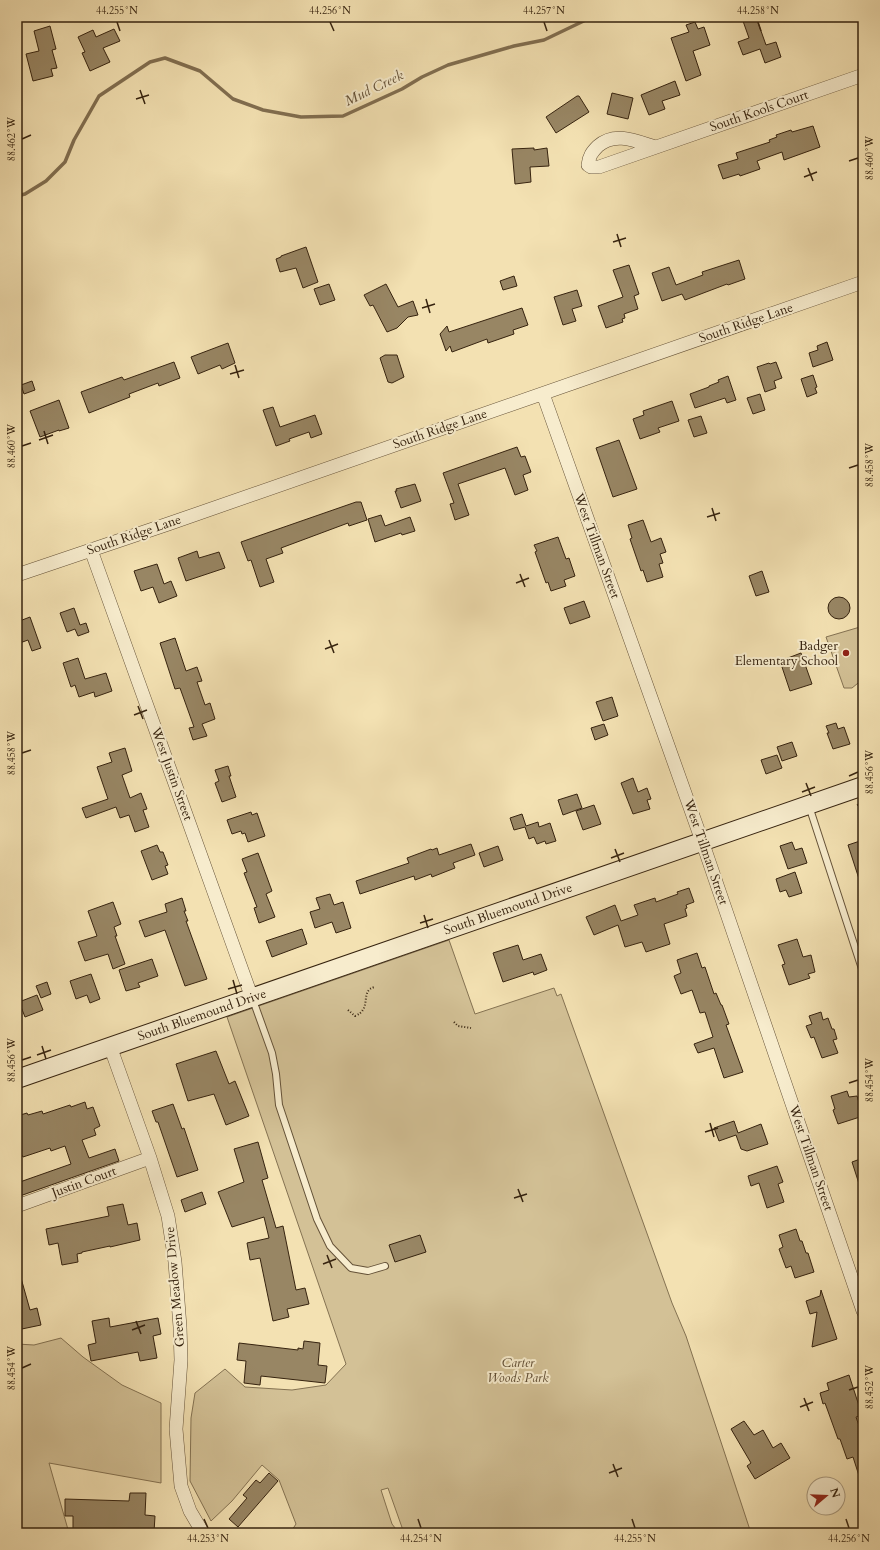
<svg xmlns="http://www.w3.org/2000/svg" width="880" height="1550" font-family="Cardo,serif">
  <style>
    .green { fill: #d3c196; stroke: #847252 }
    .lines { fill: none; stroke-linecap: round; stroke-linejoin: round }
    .stream { stroke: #816e50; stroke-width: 3.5 }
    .building { fill: #988664; stroke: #36230f }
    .lane-casing { stroke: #655238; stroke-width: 8 }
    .street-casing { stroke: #655238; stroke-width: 14 }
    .secondary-casing { stroke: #36230f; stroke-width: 20 }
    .path { stroke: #36230f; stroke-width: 2; stroke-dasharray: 1 2; stroke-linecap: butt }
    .lane { stroke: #f7eccd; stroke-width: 6 }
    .street { stroke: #f7eccd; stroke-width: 13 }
    .secondary { stroke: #f7eccd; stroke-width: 18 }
    .ticks { fill: none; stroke: #36230f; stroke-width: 1.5 }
    .poi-dot { fill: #8f2418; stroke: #f7eccd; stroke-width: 1.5 }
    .labels { text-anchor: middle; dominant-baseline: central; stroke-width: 4; stroke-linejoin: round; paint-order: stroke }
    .street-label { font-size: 13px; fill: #36230f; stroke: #f7eccd }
    .poi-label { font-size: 13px; fill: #36230f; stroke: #f7eccd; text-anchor: end }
    .park-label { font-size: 13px; font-style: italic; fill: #5d4a31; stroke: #f7eccd }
    .water-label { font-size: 14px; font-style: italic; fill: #624f35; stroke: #f7eccd }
    .neatline { fill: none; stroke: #36230f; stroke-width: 1.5 }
    .ticks-label { font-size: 10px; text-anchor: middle; fill: #36230f }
  </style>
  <rect width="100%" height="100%" fill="#f3e1b2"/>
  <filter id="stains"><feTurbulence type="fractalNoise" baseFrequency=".005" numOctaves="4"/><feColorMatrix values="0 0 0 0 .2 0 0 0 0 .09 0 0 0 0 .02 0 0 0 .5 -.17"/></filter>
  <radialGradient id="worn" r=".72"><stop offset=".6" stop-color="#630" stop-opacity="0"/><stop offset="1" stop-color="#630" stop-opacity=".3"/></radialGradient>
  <!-- green -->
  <path class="green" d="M860 627 863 638V679L852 688H844L826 637Z
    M449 940 475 1014 554 988 557 996 561 994 672 1303 686 1336 751 1533H404L388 1488 381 1490 392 1524 399 1533H290L296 1524 279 1480 262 1465 232 1501 211 1521 190 1481 191 1418 195 1393 225 1369 245 1387 292 1390 326 1385 346 1364 227 1017Z
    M61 1338 83 1357 122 1385 161 1403V1483L49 1463 69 1533H17V1344L34 1345Z"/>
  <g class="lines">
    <!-- stream -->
    <path class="stream" d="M17 196 25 194 46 181 65 162 74 140 99 96 150 62 165 58 200 71 233 99 263 110 301 117 343 116 402 89 422 77 448 65 514 46 544 40 592 17"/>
  </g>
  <!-- building -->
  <path class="building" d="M756 17 766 45 776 42 781 57 765 63 760 49 743 55 738 42 749 38 743 21Z
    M695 22 698 29 704 27 710 45 693 51 701 75 686 81 671 38 689 32 686 25Z
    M50 26 56 49 52 50 57 68 51 69 53 76 33 81 26 54 39 51 34 31Z
    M114 29 120 41 103 48 110 62 90 71 82 53 85 52 78 37 93 30 96 37Z
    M675 81 680 95 662 101 665 109 649 115 641 95Z
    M612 93 633 98 628 119 607 114Z
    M577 96H579L589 112 556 133 546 117Z
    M813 126 820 147 784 160 782 152 757 161 760 169 740 176 739 174 723 179 718 165 738 159 736 153 770 142 769 140 777 137 776 135 791 130 792 132Z
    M534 148V150L547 148 549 166 530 167 531 182 515 184 512 149Z
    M306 247 318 282 303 288 296 268 280 272 276 259 281 257V256Z
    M739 260 745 279 728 285 727 284 685 300 682 294 662 301 652 273 669 267 676 285 703 275 702 272Z
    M629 265 639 294 634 296 638 309 624 314 625 318 622 319 623 322 606 328 598 306 623 297 613 270Z
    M514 276 517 286 503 290 500 281Z
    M329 284 335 300 320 305 314 289Z
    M386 284 398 307 413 301 418 315 408 317 397 328 387 332 373 305 370 306 364 295Z
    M577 290 582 306 572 309 576 321 563 325 554 297Z
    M522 308 528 325 513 330 514 334 488 343 487 339 452 352 450 346 446 351 440 334 447 326 449 332Z
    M827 342 833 360 813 367 809 353 818 350 817 346Z
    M228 343 235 363 222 369 220 365 198 374 191 357Z
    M385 355H397L404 377 392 383 388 382 380 358Z
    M174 362 180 378 159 386 158 383 129 394 130 397 89 413 81 392 122 377 124 380Z
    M776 362 782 378 774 381 776 388 765 392 757 367 769 363 770 364Z
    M813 375 817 387 815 388 817 393 807 397 801 379Z
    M728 376 736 400 727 403 725 398 695 408 690 394 709 387V386L719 382 718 380Z
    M32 381 35 390 24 394 21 385Z
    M760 394 765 410 753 414 747 398Z
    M59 400 69 428 59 431V430L40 437 30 411Z
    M672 401 679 421 658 428 660 432 640 439 633 419 644 415 643 411Z
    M273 407 280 427 315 415 322 434 311 438 309 432 289 439 290 441 276 446 263 410Z
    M701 416 707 433 694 437 688 420Z
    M619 440 637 489 613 497 596 448Z
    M517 447 521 457 525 456 531 472 523 475 528 490 515 495 505 468 458 484 469 515 455 520 450 504 454 503 443 473Z
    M415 484 421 501 401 508 395 491H397L396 489Z
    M356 502H361L367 520 349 526 348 523 281 548 283 553 266 559 274 582 260 587 251 560 248 561 241 542Z
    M381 515 385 526 410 517 415 531 402 535 401 533 375 542 368 519Z
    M643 520 651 542 661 538 666 552 660 554 663 563 659 564 663 577 647 582 643 570 641 571 630 539 632 538 628 525Z
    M558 537 566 559 569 558 575 576 564 580 566 586 551 591 548 582 546 583 535 552 537 551 534 545Z
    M197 551 199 558 219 552 225 568 186 581 178 558Z
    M157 564 164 584 171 581 177 596 159 603 153 587 141 591 134 571Z
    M762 571 769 592 756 596 749 576Z
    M828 608a11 11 0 1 1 22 0a11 11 0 1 1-22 0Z
    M584 601 590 617 570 624 564 608Z
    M74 608 80 625 86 623 89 632 78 636 75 629 67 632 60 613Z
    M30 617 41 648 32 651 28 640 17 644V622Z
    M175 638 186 671 197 667 202 681 197 682 205 705 210 703 215 719 202 724 207 736 193 740 189 728 194 727 180 688 175 689 160 643Z
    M801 653 812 684 790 691 780 661Z
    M78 658 85 679 106 673 112 691 95 697 94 692 79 697 75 685 71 687 63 663Z
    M612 697 618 716 603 721 596 702Z
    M836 723 838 729 844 727 850 744 833 749 827 733H829L826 726Z
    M604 724 608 735 595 740 591 728Z
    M792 742 797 756 782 761 777 747Z
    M125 748 132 771 122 775 130 798 141 793 147 809 143 810 149 827 135 832 129 815 120 818 116 807 86 818 82 808 108 799 97 767 112 762 109 753Z
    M777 755 782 768 766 774 761 760Z
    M228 766 231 776H229L236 797 222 802 215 783 219 781 215 770Z
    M633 778 638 792 647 788 651 799 647 800 650 809 633 814 621 783Z
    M577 794 582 808 563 815 558 800Z
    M594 805 601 824 583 830 576 811Z
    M251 812 252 815 257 813 265 836 248 842 245 833 242 834 241 831 232 834 227 820Z
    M522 814 526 826 538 822 539 827 550 823 556 841 546 844 545 841 537 844 534 837 529 839 525 827 514 830 510 818Z
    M863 840V885H861L848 845Z
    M792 842 795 850 802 848 807 863 788 869 780 846Z
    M471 844 475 855 453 863 455 868 432 877 431 874 415 880 414 876 360 894 356 881 409 863 407 858 431 849 432 850 437 848 439 855Z
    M157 845 160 852H163L168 865 165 866 168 874 152 880 141 851Z
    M498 846 503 860 484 867 479 853Z
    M258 853 272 891 266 894 275 917 259 923 254 908 257 907 244 873 247 872 242 859Z
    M795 872 802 893 789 897 786 890 780 892 776 879Z
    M689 888 694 902 686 905 687 908 685 909 687 916 664 924 670 944 646 952 642 942 625 947 618 925 594 935 586 917 615 905 621 921 638 915 634 905 655 898 656 902 678 894 677 892Z
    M330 894 334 905 343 902 351 928 336 933 332 922 315 928 310 912 320 909 316 898Z
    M182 898 186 911H184L188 921H186L207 979 185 986 165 930 145 937 139 921 167 912 165 904Z
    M113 902 121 924 114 927 117 936H115L125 964 113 969 108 954 85 961 78 942 97 936 88 911Z
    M302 929 307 944 272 957 266 941Z
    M797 939 803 957 811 955 815 972 808 974 810 978 789 985 782 965 785 964 778 945Z
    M518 945 523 960 541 954 547 970 534 975 533 972 503 982 493 953Z
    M697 953 702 968 705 967 714 994 716 993 721 1005H722L729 1024 726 1025 743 1072 724 1078 714 1048 698 1053 694 1044 713 1037 705 1012 700 1013 692 990 681 994 674 976 681 973 677 960Z
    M152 959 158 976 138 983 140 987 126 991 119 970Z
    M91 974 100 999 90 1003 87 995 76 999 70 981Z
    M47 982 51 994 41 998 36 986Z
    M37 995 43 1010 25 1017 19 1002Z
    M821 1012 823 1020 828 1018 832 1029H834L837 1039 833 1040 838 1053 822 1058 814 1037 811 1038 806 1026 812 1024 809 1016Z
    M216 1051 229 1084 235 1081 249 1116 226 1125 214 1094 188 1101 176 1064Z
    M847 1091 849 1097 857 1096 863 1116 838 1124 833 1110 835 1109 831 1096Z
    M85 1102 87 1109 93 1107 100 1126 94 1129 96 1135 82 1140 89 1158 115 1149 119 1161 17 1197V1183L71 1164 65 1146 51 1151 50 1148 23 1157 22 1155 17 1156V1116L27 1113 28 1115 42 1111 43 1114 70 1105 71 1107Z
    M173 1104 182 1129 184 1128 198 1170 177 1177 158 1122H156L152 1111Z
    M734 1121 738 1133 761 1124 768 1144 747 1151 741 1149 736 1135 719 1141 714 1128Z
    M258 1142 268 1178 262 1180 276 1228 283 1226 296 1290 305 1288 309 1304 287 1309 289 1317 273 1321 260 1258 250 1260 247 1243 269 1238 264 1217 232 1227 218 1192 244 1182 234 1149Z
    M863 1158V1190H861L852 1162Z
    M777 1166 783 1182 778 1184 784 1202 767 1208 759 1183 751 1186 748 1176Z
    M202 1192 206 1204 185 1212 181 1200Z
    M123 1204 128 1225 137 1223 140 1240 110 1247V1246L82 1252V1253L77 1254 78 1262 62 1265 58 1243 49 1245 46 1229 109 1216 107 1207Z
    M796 1229 800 1241H802L806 1253H808L814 1272 795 1278 791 1266 786 1268 779 1249 783 1247 779 1235Z
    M420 1235 426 1252 395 1262 389 1245Z
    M17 1278H21L30 1310 37 1308 41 1325 17 1330Z
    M821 1290 837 1339 812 1347 817 1312 810 1314 806 1301 820 1296Z
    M109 1318 110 1327 158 1318 161 1334 153 1336 157 1358 140 1361 138 1352 91 1361 88 1345 96 1343 92 1321Z
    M304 1341 320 1343 318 1365 327 1366 325 1383 261 1376 260 1385 244 1383 246 1361 237 1360 239 1343 298 1350V1348L303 1349Z
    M849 1375 862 1415 856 1417 863 1438V1482H861L853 1457 847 1459 840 1439H838L825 1403 823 1404 820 1393 829 1390 827 1383Z
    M744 1421 754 1435 763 1430 773 1448 781 1443 790 1458 755 1479 747 1466 751 1463 731 1429Z
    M269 1473 278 1481 238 1527 229 1519 247 1498 243 1495 256 1480 260 1483Z
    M130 1493H146L145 1515 155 1516 154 1532H123V1531L95 1530V1531H89V1533H73V1516H65V1499L129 1501Z"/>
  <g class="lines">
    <!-- lane casing -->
    <g class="lane-casing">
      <path id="lane" d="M809 806 863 972
        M253 1000 272 1053 276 1074 279 1105 317 1219 330 1246 351 1268 368 1271 385 1266"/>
    </g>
    <!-- street casing -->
    <g class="street-casing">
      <path id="street" d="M655 147C636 141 615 131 598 146 592 152 589 156 588 165L591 167H599L863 75
        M543 394 702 841 863 1311
        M91 550 252 998
        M17 575 168 524 863 282
        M110 1046 150 1158 168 1216 175 1262 180 1327 181 1360 176 1429 181 1486 190 1511 203 1533
        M17 1206 150 1158"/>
    </g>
    <!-- secondary casing -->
    <g class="secondary-casing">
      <path id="secondary" d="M17 1079 863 786"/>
    </g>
    <!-- path -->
    <path class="path" d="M857 805 863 803
      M348 1010 355 1016C373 1009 359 990 375 987
      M454 1022 458 1026 471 1028"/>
    <!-- lane -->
    <use href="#lane" class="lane"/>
    <!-- street -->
    <use href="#street" class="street"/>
    <!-- secondary -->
    <use href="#secondary" class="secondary"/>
  </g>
  <!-- ticks -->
  <path class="ticks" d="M117 22 120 31M330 22 334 31M544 22 547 31M758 22 761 31M140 90 145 104M136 99 149 95M22 139 31 135M849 161 858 158M808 168 813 181M804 177 817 172M617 234 621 247M613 242 626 238M426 299 430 313M422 308 435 304M235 365 239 378M230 374 244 370M44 431 48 444M39 440 53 435M22 446 31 443M849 468 858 465M712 508 716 521M707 517 720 513M520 574 525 587M516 583 529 578M329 640 334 653M325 649 338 644M138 706 143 719M134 715 147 710M22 753 31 750M849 776 858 772M806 783 811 796M802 792 815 787M615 849 620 862M611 858 624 853M424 915 428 928M420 923 433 919M233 980 237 994M228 989 242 985M42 1046 46 1059M37 1055 51 1050M22 1060 31 1057M849 1083 858 1080M710 1123 714 1137M705 1132 718 1128M518 1189 523 1202M514 1198 527 1194M327 1255 332 1268M323 1264 336 1259M136 1321 141 1334M132 1330 145 1325M22 1368 31 1364M849 1390 858 1387M804 1398 809 1411M800 1407 813 1402M613 1464 618 1477M609 1473 622 1468M204 1519 208 1528M418 1519 421 1528M632 1519 635 1528M846 1519 849 1528"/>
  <!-- markers -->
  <circle class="poi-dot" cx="846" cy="653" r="4"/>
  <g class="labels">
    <!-- street labels -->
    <g class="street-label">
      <text transform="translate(759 111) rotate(-19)">South Kools Court</text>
      <text transform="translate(746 323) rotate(-19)">South Ridge Lane</text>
      <text transform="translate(440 429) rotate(-19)">South Ridge Lane</text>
      <text transform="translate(134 535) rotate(-19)">South Ridge Lane</text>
      <text transform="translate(597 546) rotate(70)">West Tillman Street</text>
      <text transform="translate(172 774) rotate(70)">West Justin Street</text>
      <text transform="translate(706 852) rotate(71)">West Tillman Street</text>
      <text transform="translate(508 909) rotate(-19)">South Bluemound Drive</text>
      <text transform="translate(202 1015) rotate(-19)">South Bluemound Drive</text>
      <text transform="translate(811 1158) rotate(71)">West Tillman Street</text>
      <text transform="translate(84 1182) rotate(-20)">Justin Court</text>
      <text transform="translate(175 1287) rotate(-95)">Green Meadow Drive</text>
    </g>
    <!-- poi labels -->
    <g class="poi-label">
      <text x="838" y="646">Badger<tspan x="838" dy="15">Elementary School</tspan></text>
    </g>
    <!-- park labels -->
    <g class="park-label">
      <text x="518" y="1363">Carter<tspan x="518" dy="15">Woods Park</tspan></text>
    </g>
    <!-- water labels -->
    <g class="water-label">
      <text transform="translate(374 88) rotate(-26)">Mud Creek</text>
    </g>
  </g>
  <!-- margin -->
  <rect width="880" height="1550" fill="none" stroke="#f3e1b2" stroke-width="44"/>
  <!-- north arrow -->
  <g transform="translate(826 1496) rotate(71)"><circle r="19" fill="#f7eccd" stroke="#aa9c81"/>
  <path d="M0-3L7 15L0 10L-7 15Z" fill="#8f2418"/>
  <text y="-6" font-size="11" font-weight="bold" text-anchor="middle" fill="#36230f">N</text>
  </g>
  <rect x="22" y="22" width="836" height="1506" class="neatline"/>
  <g class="ticks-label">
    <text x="117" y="14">44.255°N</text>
    <text x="330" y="14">44.256°N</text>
    <text x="544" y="14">44.257°N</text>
    <text x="758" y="14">44.258°N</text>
    <text transform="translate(11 139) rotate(-90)" y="4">88.462°W</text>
    <text transform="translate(869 158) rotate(-90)" y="4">88.460°W</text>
    <text transform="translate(11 446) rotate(-90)" y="4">88.460°W</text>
    <text transform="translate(869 465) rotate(-90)" y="4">88.458°W</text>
    <text transform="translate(11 753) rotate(-90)" y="4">88.458°W</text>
    <text transform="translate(869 772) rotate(-90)" y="4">88.456°W</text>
    <text transform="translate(11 1060) rotate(-90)" y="4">88.456°W</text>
    <text transform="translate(869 1080) rotate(-90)" y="4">88.454°W</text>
    <text transform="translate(11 1368) rotate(-90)" y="4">88.454°W</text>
    <text transform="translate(869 1387) rotate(-90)" y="4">88.452°W</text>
    <text x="208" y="1542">44.253°N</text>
    <text x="421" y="1542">44.254°N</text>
    <text x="635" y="1542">44.255°N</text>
    <text x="849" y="1542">44.256°N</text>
  </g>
  <rect width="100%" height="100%" filter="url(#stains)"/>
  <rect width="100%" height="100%" fill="url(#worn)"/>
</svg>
